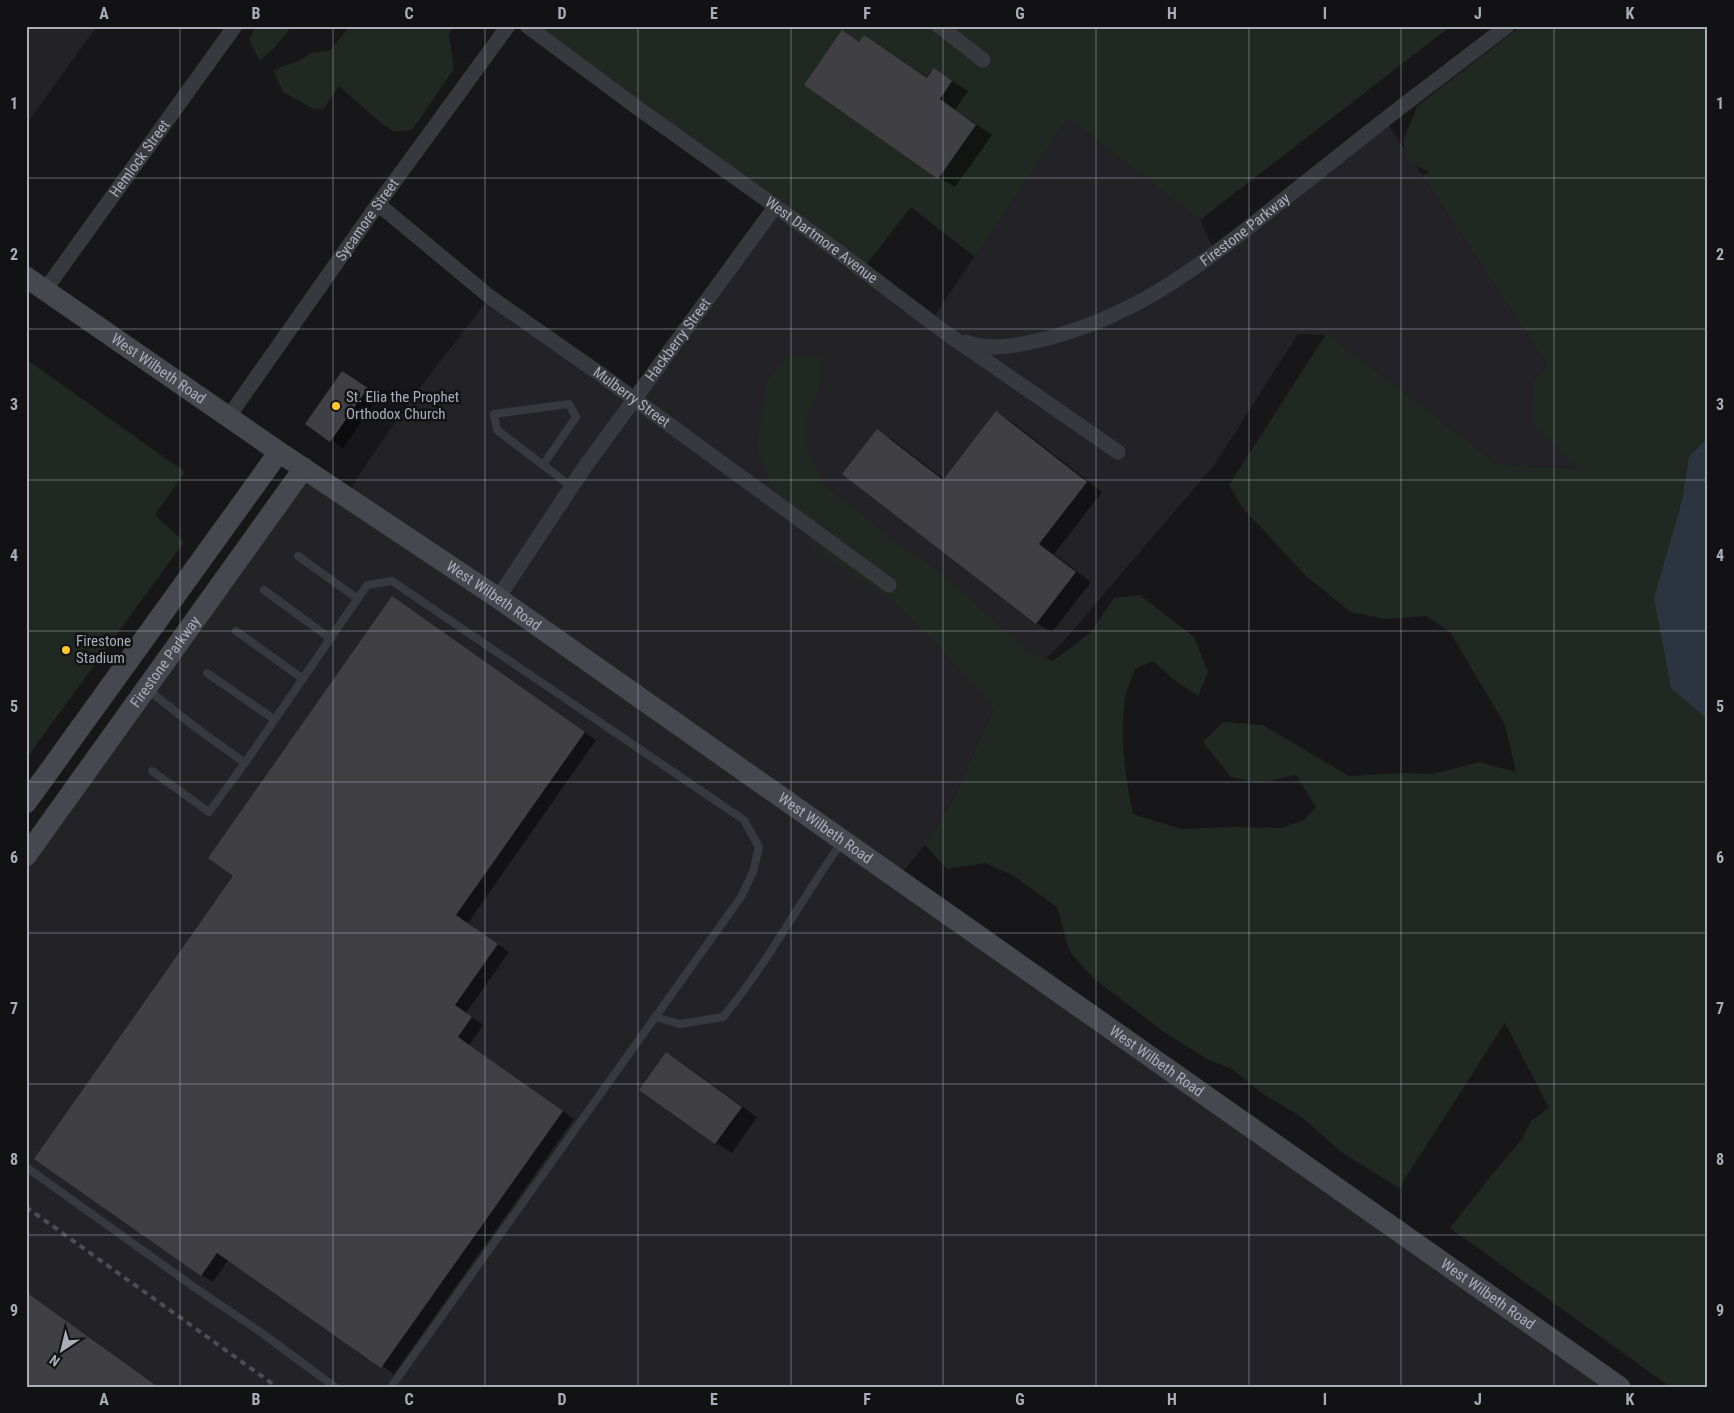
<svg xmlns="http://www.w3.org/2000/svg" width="1734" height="1413" font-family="'Roboto Condensed',sans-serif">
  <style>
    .built { fill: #232327 }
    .green { fill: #1f2821 }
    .water { fill: #2c353f }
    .shadow { fill: #0007 }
    .building { fill: #3f3f44 }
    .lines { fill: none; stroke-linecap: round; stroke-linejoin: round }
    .lane { stroke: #38393f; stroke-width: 8 }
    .street { stroke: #38393f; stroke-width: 15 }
    .secondary { stroke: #46474f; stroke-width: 21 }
    .rail { stroke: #4b4c54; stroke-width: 4; stroke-dasharray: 6 5; stroke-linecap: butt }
    .grid { fill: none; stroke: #a9adba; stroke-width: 1; stroke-opacity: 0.55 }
    .poi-dot { fill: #ffc82a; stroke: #121215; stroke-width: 2 }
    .labels { text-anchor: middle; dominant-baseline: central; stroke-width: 5; stroke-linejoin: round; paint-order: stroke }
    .street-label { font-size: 15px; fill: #a9adba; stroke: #121215 }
    .poi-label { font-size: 15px; fill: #a9adba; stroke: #121215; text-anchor: start }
    .neatline { fill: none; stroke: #a9adba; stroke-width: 2 }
    .grid-label { font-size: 16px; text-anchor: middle; font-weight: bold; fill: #a9adba }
  </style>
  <rect width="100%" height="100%" fill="#17171a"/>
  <!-- built -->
  <path class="built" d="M26 26H97L26 125Z
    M1067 118 1200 220 1216 254 1385 119 1548 366 1578 468 1499 465 1326 335 1298 334 1215 464 1063 642 994 708 953 799 925 845 897 878 347 497 359 475 412 398 490 297 634 399 775 207 931 321Z
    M304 468 1620 1387H26V856Z"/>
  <!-- green -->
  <path class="green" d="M256 26H292L277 45 260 61 249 40Z
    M346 26H454L449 34 454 69 412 130 394 132 381 123 339 86 323 110 311 108 283 92 273 70 296 62 311 53 330 50 347 30Z
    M528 26H1451L1200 220 1067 118 975 257 911 207 862 270Z
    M1521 26H1708V1387H1670L1450 1228 1490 1177 1522 1139 1531 1121 1549 1108 1505 1023 1399 1188 1341 1152 1304 1119 1262 1093 1232 1069 1207 1059 1164 1032 1092 977 1070 952 1057 907 1012 875 985 863 947 869 925 845 953 799 994 708 931 638 888 597 851 574 815 548 773 489 757 449 766 383 785 356H821L820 388 806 420V446L824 485 870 521 894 543 936 569 1030 653 1053 661 1091 632 1114 598 1140 595 1194 637 1208 672 1198 696 1173 679 1153 661 1135 669C1132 678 1127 689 1125 698 1120 737 1125 777 1133 814L1181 829 1234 827 1281 828 1304 820 1316 807 1296 775 1260 783 1231 777 1203 742 1223 722 1263 725 1349 776 1405 773 1432 774 1480 762 1516 772 1505 725 1450 632 1426 616 1385 619 1351 612 1306 576 1242 507 1229 485 1326 334 1499 465 1578 468 1531 421 1533 382 1548 366 1422 175 1430 172 1409 163 1403 142 1417 106Z
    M26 359 185 472 155 515 184 542 26 759Z"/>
  <!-- water -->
  <path class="water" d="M1708 438V720L1671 688 1654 598 1682 501 1689 457Z"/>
  <!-- shadow -->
  <path class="shadow" d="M865 36 928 78 934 70 968 91 955 110 992 135 955 187 939 178 806 84 860 43Z
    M355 379 379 396 343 448 307 424Z
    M996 413 1012 422 1102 492 1054 554 1091 582 1052 632 1036 623 877 431 893 440 945 480Z
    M404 605 596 740 468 923 509 952 466 1013 483 1025 469 1045 574 1119 394 1374 229 1259 213 1282 201 1275 235 876Z
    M666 1054 682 1063 757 1117 732 1153 716 1143 640 1090Z
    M26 1292 158 1387H26Z"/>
  <!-- building -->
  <path class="building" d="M842 30 859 42 864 35 927 78 934 68 952 81 940 99 976 125 938 179 804 85Z
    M342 371 368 388 330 442 305 424Z
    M996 411 1087 482 1039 544 1076 572 1036 624 842 474 877 429 943 480Z
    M392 596 585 732 456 915 498 944 455 1005 472 1017 458 1037 563 1111 381 1368 217 1253 201 1276 34 1159 233 876 208 858Z
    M666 1052 742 1107 715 1144 639 1090Z
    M26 1292 158 1387H26Z"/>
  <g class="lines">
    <!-- lane -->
    <path class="lane" d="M543 465 576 417 569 404 494 414 497 430 572 487
      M298 556 358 599
      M264 590 331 639
      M236 631 303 679
      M207 673 275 720
      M147 689 195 727 245 763 367 585 392 581 744 820 759 847 753 872 741 897 391 1387
      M152 771 209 812 245 763
      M655 1017 680 1024 723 1017C768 963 801 899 842 842
      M26 1167 194 1287 259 1331 335 1387"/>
    <!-- street -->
    <g class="street">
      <path id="s1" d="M527 26 635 106 824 241 946 333 1118 452"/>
      <path d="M939 26 983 60"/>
      <path id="s2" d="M378 204 490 297 600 374 889 585"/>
      <path id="s3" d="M45 290 235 26"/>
      <path id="s4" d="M966 342C989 351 1013 346 1036 341 1127 321 1197 269 1268 212 1302 185 1335 159 1369 132 1414 96 1461 62 1507 26"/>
      <path id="s5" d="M229 416 378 204 508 26"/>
      <path id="s6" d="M498 598 584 468 775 207"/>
    </g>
    <!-- secondary -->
    <g class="secondary">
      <path id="s7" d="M26 277 279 452 498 598 1620 1387"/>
      <path d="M26 803 279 452"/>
      <path id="s8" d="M26 856 304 468"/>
    </g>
    <!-- rail -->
    <path class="rail" d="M26 1207 277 1387"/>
  </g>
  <!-- grid -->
  <path class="grid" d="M180 26V1387M333 26V1387M485 26V1387M638 26V1387M791 26V1387M943 26V1387M1096 26V1387M1249 26V1387M1401 26V1387M1554 26V1387M26 178H1708M26 329H1708M26 480H1708M26 631H1708M26 782H1708M26 933H1708M26 1084H1708M26 1235H1708"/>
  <!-- markers -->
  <g class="poi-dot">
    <circle cx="336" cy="406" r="5"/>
    <circle cx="66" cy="650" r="5"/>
  </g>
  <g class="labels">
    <!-- street labels -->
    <g class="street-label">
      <text stroke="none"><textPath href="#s3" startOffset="162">Hemlock Street</textPath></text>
      <text stroke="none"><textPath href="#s5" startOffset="240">Sycamore Street</textPath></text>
      <text stroke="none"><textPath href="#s4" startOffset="310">Firestone Parkway</textPath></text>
      <text stroke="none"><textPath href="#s1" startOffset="364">West Dartmore Avenue</textPath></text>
      <text stroke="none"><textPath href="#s6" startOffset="315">Hackberry Street</textPath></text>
      <text stroke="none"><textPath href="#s7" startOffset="161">West Wilbeth Road</textPath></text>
      <text stroke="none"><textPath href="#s2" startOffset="319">Mulberry Street</textPath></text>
      <text stroke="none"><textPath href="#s7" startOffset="566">West Wilbeth Road</textPath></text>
      <text stroke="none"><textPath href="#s8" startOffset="239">Firestone Parkway</textPath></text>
      <text stroke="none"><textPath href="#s7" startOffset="971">West Wilbeth Road</textPath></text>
      <text stroke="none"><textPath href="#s7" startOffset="1376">West Wilbeth Road</textPath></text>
      <text stroke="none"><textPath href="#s7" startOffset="1781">West Wilbeth Road</textPath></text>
    </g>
    <!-- poi labels -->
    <g class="poi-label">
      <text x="346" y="397">St. Elia the Prophet<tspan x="346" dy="17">Orthodox Church</tspan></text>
      <text x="76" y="641">Firestone<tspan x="76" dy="17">Stadium</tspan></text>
    </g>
  </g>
  <!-- border -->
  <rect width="1734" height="1413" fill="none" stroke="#121215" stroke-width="55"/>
  <!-- north arrow -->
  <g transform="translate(62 1350) rotate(215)" stroke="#121215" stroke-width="4" paint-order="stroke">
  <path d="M0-4L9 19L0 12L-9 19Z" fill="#a9adba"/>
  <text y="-8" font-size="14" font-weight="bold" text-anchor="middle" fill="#a9adba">N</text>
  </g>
  <rect x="28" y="28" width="1678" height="1358" class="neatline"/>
  <g class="grid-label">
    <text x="104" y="19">A</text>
    <text x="256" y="19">B</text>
    <text x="409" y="19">C</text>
    <text x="562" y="19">D</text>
    <text x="714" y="19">E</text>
    <text x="867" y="19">F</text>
    <text x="1020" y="19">G</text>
    <text x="1172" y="19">H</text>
    <text x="1325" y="19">I</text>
    <text x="1478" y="19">J</text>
    <text x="1630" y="19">K</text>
    <text x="14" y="109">1</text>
    <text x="1720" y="109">1</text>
    <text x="14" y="260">2</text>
    <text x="1720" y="260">2</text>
    <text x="14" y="410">3</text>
    <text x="1720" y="410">3</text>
    <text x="14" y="561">4</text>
    <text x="1720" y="561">4</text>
    <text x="14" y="712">5</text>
    <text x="1720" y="712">5</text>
    <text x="14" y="863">6</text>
    <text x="1720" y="863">6</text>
    <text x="14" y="1014">7</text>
    <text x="1720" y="1014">7</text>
    <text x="14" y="1165">8</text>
    <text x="1720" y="1165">8</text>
    <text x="14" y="1316">9</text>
    <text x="1720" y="1316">9</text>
    <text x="104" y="1405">A</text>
    <text x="256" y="1405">B</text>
    <text x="409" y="1405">C</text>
    <text x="562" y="1405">D</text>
    <text x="714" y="1405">E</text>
    <text x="867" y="1405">F</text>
    <text x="1020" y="1405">G</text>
    <text x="1172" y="1405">H</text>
    <text x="1325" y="1405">I</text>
    <text x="1478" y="1405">J</text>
    <text x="1630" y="1405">K</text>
  </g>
</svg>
